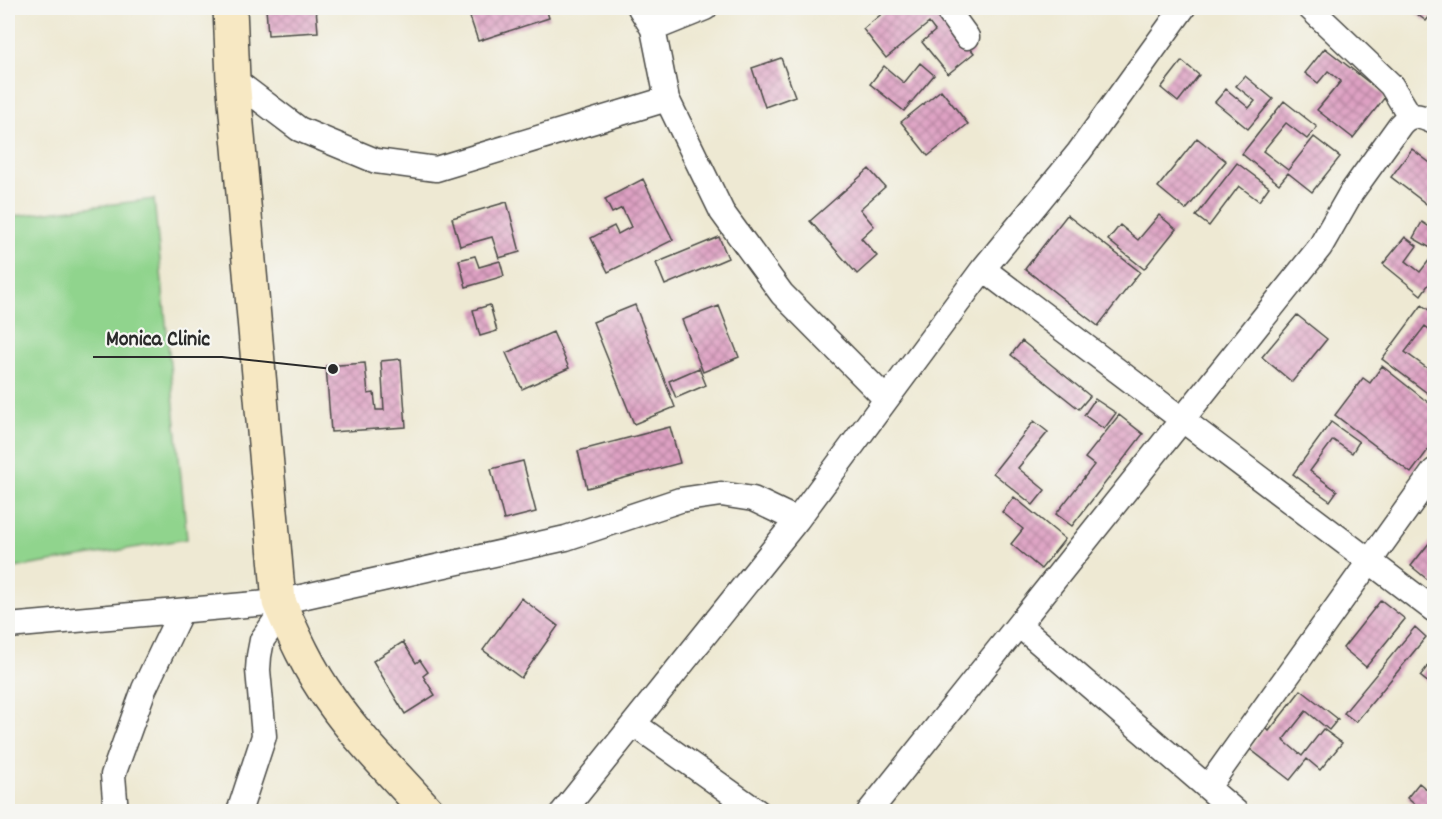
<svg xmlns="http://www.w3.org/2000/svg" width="1442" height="819" font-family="Dekko,sans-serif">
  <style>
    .garden { fill: #90d48d; stroke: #5e805c; stroke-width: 1.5 }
    .building { fill: url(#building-cross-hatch) }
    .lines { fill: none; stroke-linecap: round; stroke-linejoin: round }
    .street-casing { stroke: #484844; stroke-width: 27 }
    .secondary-casing { stroke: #484844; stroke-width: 36 }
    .street { stroke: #fff; stroke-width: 24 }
    .secondary { stroke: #f7e8c3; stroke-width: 33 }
    .leader { fill: none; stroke: #2b2b2b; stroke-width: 2 }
    .callout-dot { fill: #2b2b2b; stroke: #f6f6f2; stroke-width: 2 }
    .callout-label { font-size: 22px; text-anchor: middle; font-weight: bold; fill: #2b2b2b; stroke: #f6f6f2; stroke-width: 4.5; stroke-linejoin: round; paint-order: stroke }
  </style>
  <defs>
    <pattern id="building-cross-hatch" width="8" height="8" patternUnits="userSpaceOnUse" patternTransform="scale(1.5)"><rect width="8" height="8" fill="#dea1c3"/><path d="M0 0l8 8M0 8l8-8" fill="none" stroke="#b4839f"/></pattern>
  </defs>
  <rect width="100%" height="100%" fill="#f6f6f2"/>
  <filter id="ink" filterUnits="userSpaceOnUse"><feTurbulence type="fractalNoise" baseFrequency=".0167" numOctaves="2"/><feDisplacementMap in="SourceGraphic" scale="12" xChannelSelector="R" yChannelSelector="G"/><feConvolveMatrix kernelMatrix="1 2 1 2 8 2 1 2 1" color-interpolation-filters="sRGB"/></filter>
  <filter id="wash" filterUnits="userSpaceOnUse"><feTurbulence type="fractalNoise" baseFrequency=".008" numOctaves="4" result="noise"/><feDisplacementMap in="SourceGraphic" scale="24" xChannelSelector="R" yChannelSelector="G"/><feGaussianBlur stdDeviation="1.35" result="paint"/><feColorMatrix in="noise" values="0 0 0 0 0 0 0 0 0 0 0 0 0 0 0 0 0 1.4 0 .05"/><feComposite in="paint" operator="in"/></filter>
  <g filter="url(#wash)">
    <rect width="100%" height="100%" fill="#eee9d3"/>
    <!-- garden -->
    <path class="garden" d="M154 199 187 539 8 569V217Z"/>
    <g id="blocks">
      <!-- building -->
      <path class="building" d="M266 8H316L318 32 268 35Z
        M467 8H493L494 11 506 8H546L549 18 478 41Z
        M889 8H921L927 14 937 8 974 53 948 74 922 42 935 31 929 23 886 58 863 29Z
        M1416 8H1434V11L1426 21 1413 11Z
        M1325 48 1386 96 1353 138 1317 110 1341 81 1328 71 1318 83 1305 73Z
        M781 58 795 96 765 107 752 68Z
        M1182 61 1199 75 1178 102 1161 88Z
        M920 63 934 75 904 111 870 84 884 66 904 83Z
        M1245 76 1273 99 1248 129 1215 102 1226 89 1249 108 1255 101 1236 86Z
        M941 90 968 124 928 156 901 122Z
        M1284 101 1317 127 1307 139 1286 123 1263 151 1288 170 1314 137 1340 157 1312 192 1288 173 1279 184 1242 154Z
        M1197 138 1226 161 1186 210 1158 187Z
        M1412 149 1434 166 1433 209 1391 177Z
        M1237 163 1269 187 1259 201 1239 186 1209 226 1196 216Z
        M869 169 885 187 860 209 874 226 861 238 877 256 857 274 810 221Z
        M643 179 673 240 608 272 591 238 614 226 618 234 631 227 622 208 612 213 605 199Z
        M507 202 520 252 499 258 492 237 460 246 452 218Z
        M1067 215 1140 272 1098 326 1025 269Z
        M1159 215 1176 229 1144 269 1108 240 1120 225 1138 240Z
        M1422 222 1434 230V250L1413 238Z
        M719 237 728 258 665 285 656 263Z
        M1405 237 1417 246 1406 261 1420 272 1434 254V277L1421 295 1383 264Z
        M475 256 479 267 500 261 504 276 466 287 459 260Z
        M490 305 497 331 480 336 473 310Z
        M635 305 675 407 634 424 593 322Z
        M1422 305 1434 314V333L1425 326 1405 352 1431 371 1434 366V398L1382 359Z
        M719 306 739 357 703 372 682 320Z
        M1297 315 1327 339 1292 382 1262 357Z
        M553 332 569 368 522 389 506 353Z
        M1022 341 1090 396 1079 409 1011 355Z
        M401 359 406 427 331 432 326 366 365 363 368 394 374 393 376 410H384L381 361Z
        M1382 366 1434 407V442L1411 473 1335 415 1363 378 1370 383Z
        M699 368 706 385 676 398 669 381Z
        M1095 399 1116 413 1104 429 1084 415Z
        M1119 415 1143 434 1072 526 1056 514 1094 465 1085 458Z
        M1034 421 1048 432 1018 468 1045 490 1033 505 993 473Z
        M1331 422 1359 442 1352 453 1333 440 1310 471 1337 491 1330 501 1293 474Z
        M670 427 680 463 587 488 578 451Z
        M523 461 536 512 504 520 491 469Z
        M1014 497 1065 539 1041 569 1011 544 1023 529 1002 512Z
        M1430 542 1434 546V585L1411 566Z
        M521 598 558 626 521 678 483 650Z
        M1381 600 1405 619 1366 667 1343 648Z
        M1415 627 1426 637 1356 722 1344 713Z
        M403 642 416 663 420 660 428 672 423 676 435 695 405 714 373 661Z
        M1434 658V687L1420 676Z
        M1301 690 1338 719 1329 730 1306 711 1283 740 1302 756 1323 729 1342 743 1320 770 1307 759 1290 780 1250 749 1266 728 1269 731Z
        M1419 783 1434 795V812H1424L1407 798Z"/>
    </g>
  </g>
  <g filter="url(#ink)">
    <use href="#blocks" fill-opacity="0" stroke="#484844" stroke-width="1.5"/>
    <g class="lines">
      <!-- street casing -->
      <g class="street-casing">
        <path id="street" d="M640 8 653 29 667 99 722 212 782 294 886 399
          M946 8 967 37
          M1310 8 1391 85 1410 116
          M653 29 705 8
          M233 79 299 129 376 161 436 169 667 99
          M983 269 1434 610
          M1019 625 1236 812
          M8 626 279 602 566 538 680 500 721 494 753 499 797 520
          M634 724 758 812
          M1208 787 1434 471
          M116 812 113 775 144 689 181 611
          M239 812 264 736 258 670 259 656 262 640 283 610
          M563 812 797 520 983 269 1079 152 1183 8
          M869 812 1320 247 1351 193 1400 125C1411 112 1420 116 1434 122"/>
      </g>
      <!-- secondary casing -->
      <g class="secondary-casing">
        <path id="secondary" d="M230 8 233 79 279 602C294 636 309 670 331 700 359 740 395 775 428 812"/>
      </g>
      <!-- street -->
      <use href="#street" class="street"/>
      <!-- secondary -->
      <use href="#secondary" class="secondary"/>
    </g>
  </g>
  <!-- callouts -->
  <path class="leader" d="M333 369L222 357H93"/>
  <circle class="callout-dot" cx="333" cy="369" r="6"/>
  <g class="callout-label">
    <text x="158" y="345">Monica Clinic</text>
  </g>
  <!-- margin -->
  <rect width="1442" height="819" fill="none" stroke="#f6f6f2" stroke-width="30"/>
</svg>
